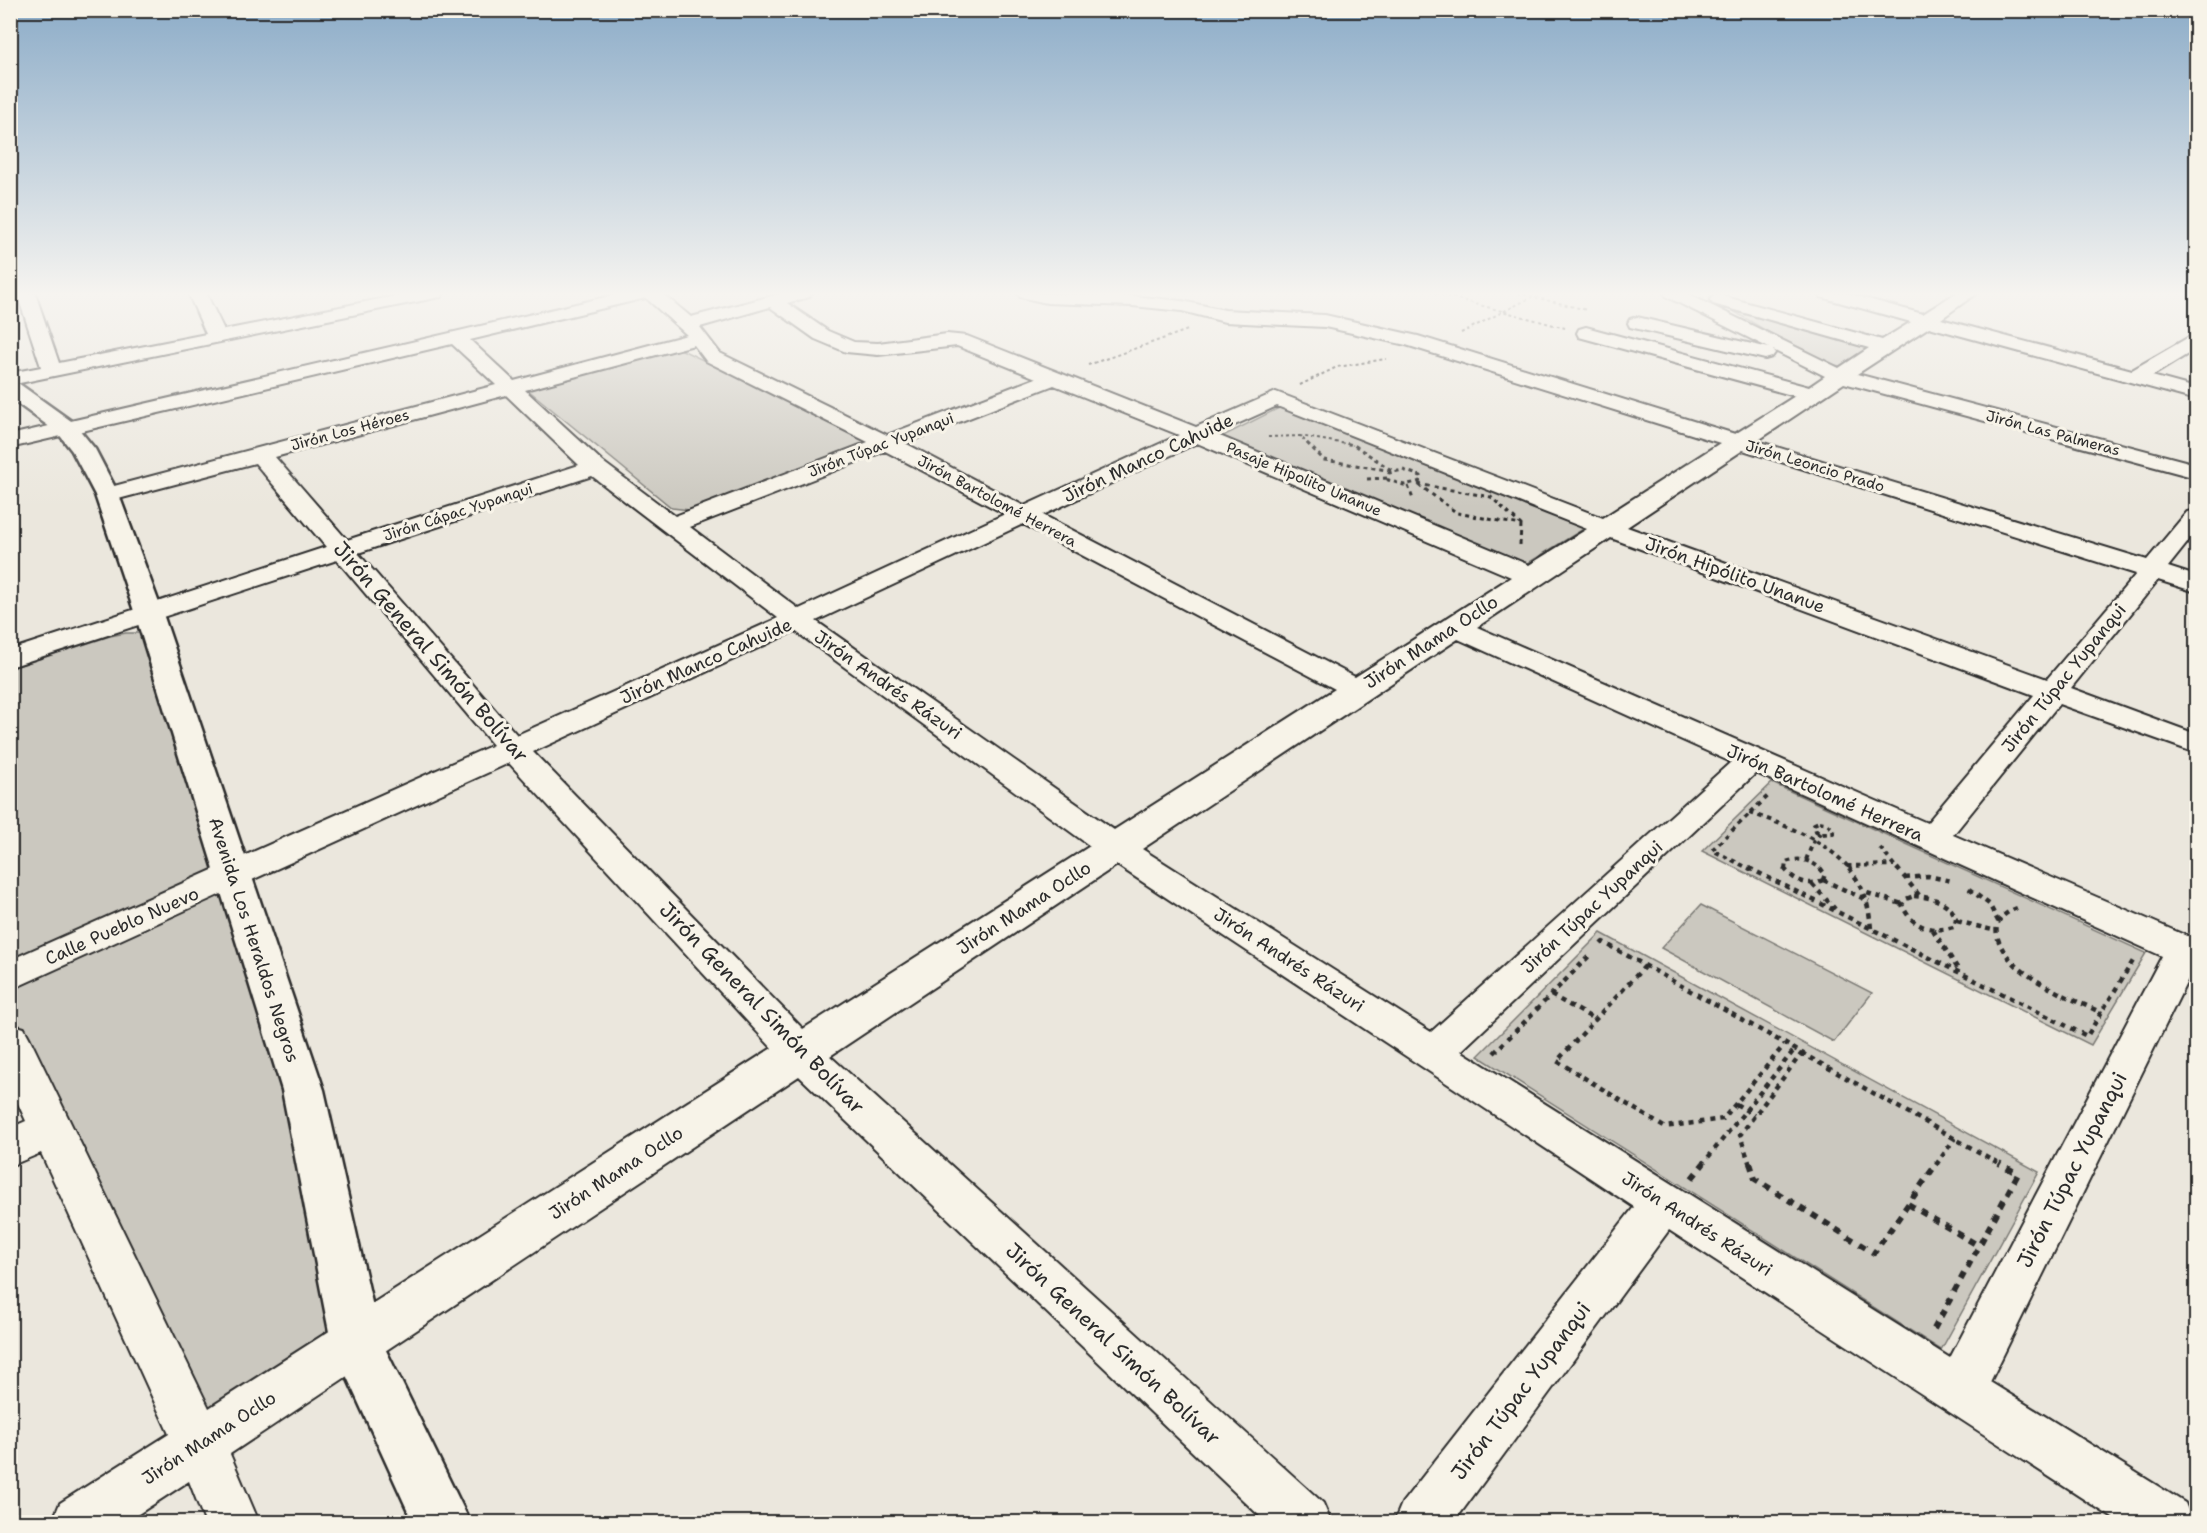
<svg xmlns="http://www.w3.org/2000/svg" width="2207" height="1533" font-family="'Shantell Sans',sans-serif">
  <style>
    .green { fill: #cbc8bf; stroke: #7b7a75; stroke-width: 1.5 }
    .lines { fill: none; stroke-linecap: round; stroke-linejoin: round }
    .street-casing { stroke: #2b2b2b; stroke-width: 4 }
    .secondary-casing { stroke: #2b2b2b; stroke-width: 5 }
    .path-far4 { stroke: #2b2b2b; stroke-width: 2; stroke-dasharray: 3 3; stroke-linecap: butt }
    .path-far3 { stroke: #2b2b2b; stroke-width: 3; stroke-dasharray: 4 4; stroke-linecap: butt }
    .path-far2 { stroke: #2b2b2b; stroke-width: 4; stroke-dasharray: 4.5 4.5; stroke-linecap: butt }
    .path-far1 { stroke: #2b2b2b; stroke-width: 4.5; stroke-dasharray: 5 5; stroke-linecap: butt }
    .path { stroke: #2b2b2b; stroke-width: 6; stroke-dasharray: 7 7; stroke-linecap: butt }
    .street { fill: #f7f3e8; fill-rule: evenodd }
    .secondary { fill: #f7f3e8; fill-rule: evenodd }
    .labels { text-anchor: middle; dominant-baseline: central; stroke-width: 6; stroke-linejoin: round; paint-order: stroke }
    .far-street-label { font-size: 15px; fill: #2b2b2b; stroke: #f7f3e8 }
    .street-label { font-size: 18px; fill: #2b2b2b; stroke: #f7f3e8 }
    .near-street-label { font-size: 21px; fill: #2b2b2b; stroke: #f7f3e8 }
  </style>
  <rect width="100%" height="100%" fill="#ebe7dd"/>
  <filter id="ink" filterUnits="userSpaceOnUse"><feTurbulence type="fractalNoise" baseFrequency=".0167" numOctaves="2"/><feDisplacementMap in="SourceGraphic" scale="12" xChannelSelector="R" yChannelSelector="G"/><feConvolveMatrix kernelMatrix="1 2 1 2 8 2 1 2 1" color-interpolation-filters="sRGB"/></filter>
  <g filter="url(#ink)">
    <!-- green -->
    <path class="green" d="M1723 305 1871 346 1840 366 1819 362Z
      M680 349 861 436 864 441 862 445 705 506 690 510 672 508 527 389Z
      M1281 407 1590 525 1525 565 1221 437Z
      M126 633H139L143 636 221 876 11 971V668L110 636Z
      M1772 783 2146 953 2091 1045 1702 851Z
      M225 887 263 995 336 1334 202 1424 59 1125 11 1016 10 984Z
      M1701 905 1872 993 1834 1042 1661 948Z
      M1601 933 2039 1172 1941 1350 1478 1056Z"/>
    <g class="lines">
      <!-- street casing -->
      <g class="street-casing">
        <path id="street" d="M17 293H35L59 363 206 334 188 293H206L224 330 410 293H444L441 297 435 298 10 385V373L41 367Z
          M623 293H662L691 317 783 293H812L809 297 787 303 828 331 854 342 878 343 947 334 967 336 1196 427 1276 392 1603 518 1720 443 1406 345 1325 327 1225 322 1182 311 1133 306 1047 303 1020 297 1017 293 1133 296 1182 301 1225 310 1325 315 1418 336 1735 434 1795 396 1579 337 1577 333 1579 329 1586 327 1809 387 1825 376 1773 350 1775 353 1772 357 1765 359 1630 327 1628 323 1630 319 1637 317 1769 348 1667 297 1664 293H1686L1839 368 1869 348 1713 304 1710 300 1713 296 1719 295 1882 340 1911 322 1821 297 1818 293H1846L1923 314 1956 293H1977L1941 319 2132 370 2189 337 2196 335V349L2152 376 2196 388V400L1929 327 1857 374 2196 464V478L1844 383 1757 441 2147 560 2187 512 2196 510V532L2168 567 2196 576V592L2158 580 2071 688 2196 734V753L2059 704 1953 835 2196 940V969H2193L1990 1382 2185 1503 2193 1522H2119L1669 1230 1454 1522H1394L1402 1503 1634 1207 1117 865 830 1056 1323 1503 1331 1522H1266L799 1076 230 1454 259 1522H205L189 1481 126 1522H52L60 1503 169 1434 41 1153 10 1166V1128L26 1121 10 1086V1024L24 1028 30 1039 209 1408 772 1048 509 763 10 990V960L493 745 337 560 10 667V650L326 547 255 463 107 502 99 500 95 495 99 490 496 385 452 344 10 448V435ZM646 298 687 335 514 381 470 340ZM770 307 815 339 846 352 878 355 957 346 1036 378 887 435 720 353 700 327ZM694 345 706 361 868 442 675 516 603 462 525 390ZM1054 385 1179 435 1024 506 905 443ZM506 395 579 465 347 540 275 457ZM1277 406 1587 529 1529 565 1215 434ZM1197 443 1511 577 1355 677 1043 515ZM1743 450 2136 574 2047 679 1627 527ZM885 451 1005 514 799 609 690 527ZM592 476 778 618 517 735 358 553ZM1023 524 1335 689 1114 830 816 621ZM1611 538 2034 695 1927 823 1477 627ZM795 631 1090 846 803 1029 533 752ZM1458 639 1731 762 1431 1032 1142 849ZM1756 773 2162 956 1950 1358 1461 1051Z"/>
      </g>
      <!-- secondary casing -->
      <g class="secondary-casing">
        <path id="secondary" d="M10 382 18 383 74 423 95 449 119 495 163 614 324 1090 380 1338 470 1522H413L331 1342 282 1090 135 614 95 495 72 451 58 433 10 398Z"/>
      </g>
      <!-- path-far4 -->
      <path class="path-far4" d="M1435 293 1565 328
        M1518 293 1587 310
        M1461 333 1532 297
        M1088 365 1188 330
        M1300 385 1337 367 1386 359
        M1268 437 1300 436
        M1309 445 1300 436 1353 445"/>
      <!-- path-far3 -->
      <path class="path-far3" d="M1307 443 1324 460 1393 471 1354 445 1344 443
        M1403 470 1421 476V481L1404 485 1388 480 1389 473Z
        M1367 479 1388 478
        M1418 484 1491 497 1521 525 1457 513Z
        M1408 486 1413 499
        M1520 545 1521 525"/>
      <!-- path-far2 -->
      <path class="path-far2" d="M1750 813C1786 825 1825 840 1851 870
        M1819 822 1826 823 1834 830 1833 833 1822 834 1816 831 1814 824Z
        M1880 848 1898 870
        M1806 860 1814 840 1820 833
        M1847 866 1894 865
        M1752 870 1712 850 1769 795
        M1785 870 1786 862C1800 857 1811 860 1822 870"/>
      <!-- path-far1 -->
      <path class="path-far1" d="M1749 868 2087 1036 2133 961
        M1784 868C1794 881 1808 887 1823 880
        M1820 868 1825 874 1823 880
        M1849 868C1864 888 1869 904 1871 929
        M1897 868 1919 895
        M1905 878 1928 876 1951 881
        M1823 880 1869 901
        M1812 884 1835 909
        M1969 889 1989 904 1998 921
        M1867 893 1902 904
        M1914 896C1930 897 1952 901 1956 920L1954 927C1932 933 1910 927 1902 904L1906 899Z
        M2017 908C2005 913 1994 920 1997 935 2005 974 2069 997 2102 1013
        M1957 921 1996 931
        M1933 930 1960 972
        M1601 944 1603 942 2002 1165
        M1645 966 1557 1061 1664 1127 1723 1119 1785 1044
        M1551 995 1596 1020
        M1494 1053 1589 956
        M1736 1104 1754 1115
        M1702 1165 1795 1049
        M1750 1165 1740 1135 1802 1053
        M1936 1165 1955 1138"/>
      <!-- path -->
      <path class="path" d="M1750 1163 1755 1179 1874 1253 1937 1163
        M1692 1178 1704 1163
        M1908 1204 1979 1246
        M1934 1329 2018 1174 1999 1163"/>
      <!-- street -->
      <use href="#street" class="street"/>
      <!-- secondary -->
      <use href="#secondary" class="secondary"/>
    </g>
  </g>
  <!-- sky -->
  <linearGradient id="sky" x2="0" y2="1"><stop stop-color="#8cacc8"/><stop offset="0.58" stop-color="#f6f4f0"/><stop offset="1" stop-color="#f6f4f0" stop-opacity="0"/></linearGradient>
  <rect width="2207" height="507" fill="url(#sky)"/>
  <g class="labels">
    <!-- far-street labels -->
    <g class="far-street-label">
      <text transform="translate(350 430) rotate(-15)">Jirón Los Héroes</text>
      <text transform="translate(2053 433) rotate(15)">Jirón Las Palmeras</text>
      <text transform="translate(881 445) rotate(-21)">Jirón Túpac Yupanqui</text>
      <text transform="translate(1815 466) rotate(17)">Jirón Leoncio Prado</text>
      <text transform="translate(1304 479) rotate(23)">Pasaje Hipolito Unanue</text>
      <text transform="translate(997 501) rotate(28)">Jirón Bartolomé Herrera</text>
      <text transform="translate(458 512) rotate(-18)">Jirón Cápac Yupanqui</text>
    </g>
    <!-- street labels -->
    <g class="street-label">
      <text transform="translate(1148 458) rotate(-25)">Jirón Manco Cahuide</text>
      <text transform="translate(1735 575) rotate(20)">Jirón Hipólito Unanue</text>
      <text transform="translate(1431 642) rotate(-33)">Jirón Mama Ocllo</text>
      <text transform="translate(706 661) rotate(-24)">Jirón Manco Cahuide</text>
      <text transform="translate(2064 678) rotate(-51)">Jirón Túpac Yupanqui</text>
      <text transform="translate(888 685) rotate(35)">Jirón Andrés Rázuri</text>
      <text transform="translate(1825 793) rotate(24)">Jirón Bartolomé Herrera</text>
      <text transform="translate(1592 907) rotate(-43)">Jirón Túpac Yupanqui</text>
      <text transform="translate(1024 908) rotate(-33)">Jirón Mama Ocllo</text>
      <text transform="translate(122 926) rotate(-24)">Calle Pueblo Nuevo</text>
      <text transform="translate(254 940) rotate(72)">Avenida Los Heraldos Negros</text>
      <text transform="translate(1289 960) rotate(33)">Jirón Andrés Rázuri</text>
      <text transform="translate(616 1173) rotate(-33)">Jirón Mama Ocllo</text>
      <text transform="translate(1697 1224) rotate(33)">Jirón Andrés Rázuri</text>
      <text transform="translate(209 1438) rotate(-33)">Jirón Mama Ocllo</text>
    </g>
    <!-- near-street labels -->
    <g class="near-street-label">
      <text transform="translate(431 652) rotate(49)">Jirón General Simón Bolívar</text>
      <text transform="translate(762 1008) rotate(46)">Jirón General Simón Bolívar</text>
      <text transform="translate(2072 1170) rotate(-63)">Jirón Túpac Yupanqui</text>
      <text transform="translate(1113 1344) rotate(43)">Jirón General Simón Bolívar</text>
      <text transform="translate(1521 1391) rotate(-53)">Jirón Túpac Yupanqui</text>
    </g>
  </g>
  <!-- margin -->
  <rect width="2207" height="1533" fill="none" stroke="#f7f3e8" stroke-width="36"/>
  <rect x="18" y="18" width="2171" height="1497" fill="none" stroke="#2b2b2b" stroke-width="2" filter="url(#ink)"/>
</svg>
